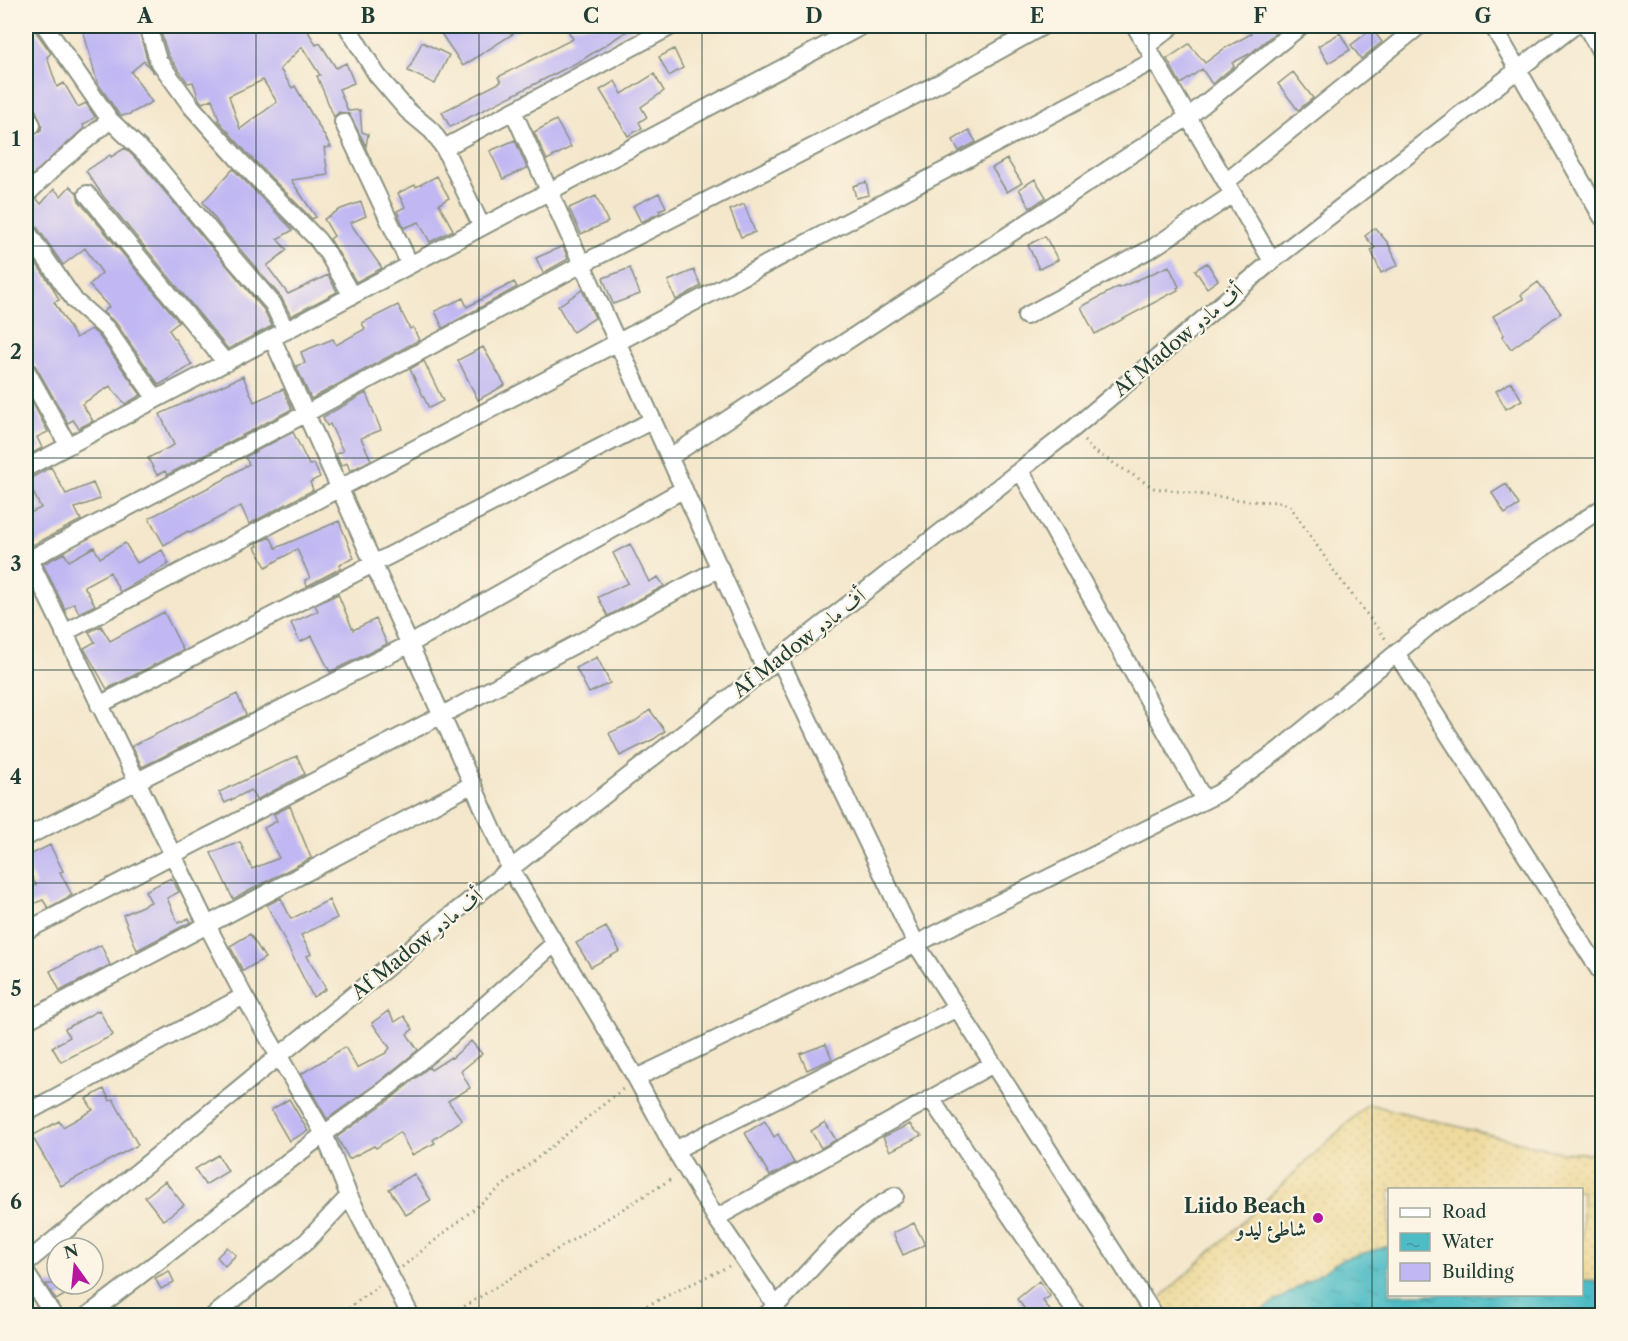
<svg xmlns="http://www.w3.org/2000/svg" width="1628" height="1341" font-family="'Libre Caslon Text',Amiri,serif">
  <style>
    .sand { fill: url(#sand-dots); stroke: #868c69; stroke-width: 1.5 }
    .water { fill: url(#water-ripples); stroke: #367c7c; stroke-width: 1.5 }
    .building { fill: #c0b7f3; fill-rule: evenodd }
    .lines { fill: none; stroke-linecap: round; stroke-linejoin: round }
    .minor-casing { stroke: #8a9280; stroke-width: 20 }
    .path { stroke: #8a9280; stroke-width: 3; stroke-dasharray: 1.5 4.5; stroke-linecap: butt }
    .minor { stroke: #fff; stroke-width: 16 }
    .grid { fill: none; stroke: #1f3d34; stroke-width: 1.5; stroke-opacity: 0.55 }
    .poi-dot { fill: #b5179e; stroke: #fcf5e5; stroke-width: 2 }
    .labels { text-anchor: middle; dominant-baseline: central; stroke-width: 4.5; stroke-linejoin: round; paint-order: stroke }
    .street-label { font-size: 20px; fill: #1f3d34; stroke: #fcf5e5 }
    .poi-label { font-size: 20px; font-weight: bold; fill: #1f3d34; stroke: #fcf5e5; text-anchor: end }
    .neatline { fill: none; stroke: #1f3d34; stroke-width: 2 }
    .grid-label { font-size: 20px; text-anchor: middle; font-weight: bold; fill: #1f3d34 }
  </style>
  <defs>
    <pattern id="sand-dots" width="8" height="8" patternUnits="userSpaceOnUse" patternTransform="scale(1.5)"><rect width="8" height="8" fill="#eeda9e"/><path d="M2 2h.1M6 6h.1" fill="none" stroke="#ccbc89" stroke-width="1.8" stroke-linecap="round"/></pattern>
    <pattern id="water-ripples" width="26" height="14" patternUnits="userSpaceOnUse" patternTransform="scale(1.5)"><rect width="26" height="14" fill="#4ebcc5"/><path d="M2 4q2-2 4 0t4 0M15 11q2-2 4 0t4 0" fill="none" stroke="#409aa1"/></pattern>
  </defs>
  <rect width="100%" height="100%" fill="#fcf5e5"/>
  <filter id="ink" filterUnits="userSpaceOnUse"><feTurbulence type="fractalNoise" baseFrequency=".0167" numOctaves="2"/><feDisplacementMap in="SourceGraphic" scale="12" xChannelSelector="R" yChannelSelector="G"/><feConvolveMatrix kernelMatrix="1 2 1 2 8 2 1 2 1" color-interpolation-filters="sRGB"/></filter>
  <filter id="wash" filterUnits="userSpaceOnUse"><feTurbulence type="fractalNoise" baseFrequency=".008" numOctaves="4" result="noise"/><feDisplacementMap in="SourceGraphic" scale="24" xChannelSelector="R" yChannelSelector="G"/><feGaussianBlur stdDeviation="1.35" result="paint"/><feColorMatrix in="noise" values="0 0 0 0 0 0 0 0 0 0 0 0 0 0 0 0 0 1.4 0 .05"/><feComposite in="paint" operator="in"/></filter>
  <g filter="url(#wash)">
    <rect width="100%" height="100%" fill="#f4e7cc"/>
    <!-- sand -->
    <path class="sand" d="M1368 1104 1560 1152 1602 1154V1281L1582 1280V1190H1390L1389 1246 1343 1259 1254 1315 1145 1316 1151 1307Z"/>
    <!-- water -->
    <path class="water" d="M1389 1246 1390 1294H1582V1280L1602 1281V1315H1254L1343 1259Z"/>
    <g id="blocks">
      <!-- building -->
      <path class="building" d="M26 26H35L36 32 51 53 47 57 57 87 64 83 78 107 86 103 95 117 83 125 84 128 26 181V133L31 135 36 134 41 130 42 125 35 108 26 104Z
        M82 26H138L148 63 154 73 144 61 131 72 152 102 130 114 121 116 118 113 97 82Z
        M159 26H206L207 31 224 26H305L316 45 320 43 336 68 346 63 354 83 339 89 348 111 360 110 362 132 368 134 366 146 349 114 339 112 334 117 317 76 320 75 302 47 280 69 292 88 295 86 331 147 324 148 328 175 291 180 316 217 312 219 246 152 218 120 219 119 212 99 202 103 199 99 193 82 188 83 168 55ZM263 80 277 102 240 129 229 96Z
        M436 26H525L463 66Z
        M565 26H635L582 60 450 127 442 112 501 82 498 77 573 39Z
        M1244 26H1277L1280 29 1251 53 1232 63 1234 66 1212 84 1202 69 1181 84 1167 59 1189 44 1205 63 1225 48 1251 34Z
        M1372 29 1382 42 1361 59 1351 45Z
        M1340 33 1350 50 1328 63 1318 46Z
        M422 42 449 55 435 84 408 71Z
        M674 49 683 68 669 76 659 57Z
        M1293 72 1313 98 1298 110 1278 84Z
        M654 74 664 91 641 107 647 117 639 122 642 128 628 136 600 90 615 81 622 94Z
        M556 120 571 147 547 160 534 132Z
        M969 130 976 142 959 151 953 140Z
        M515 140 527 168 503 179 490 151Z
        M125 148 144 167 264 310 272 326 228 349 103 196 86 171 110 155 111 157Z
        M1007 159 1022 183 1007 192 992 168Z
        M233 169 293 230 277 239 287 250 267 266 288 294 328 275 337 292 291 316 281 297 221 227 203 202Z
        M437 176 449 198 439 204 453 230 430 242 419 222 404 228 397 211 405 207 398 193 415 185 416 187Z
        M1035 179 1046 197 1030 208 1019 189Z
        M866 182 869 195 856 198 853 186Z
        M70 186 77 193 79 201 179 322 169 330 192 365 159 385 116 323 103 312 109 307 89 285 102 273 85 248 63 265 35 224 26 220V205H29L37 199 41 204 54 189 61 196Z
        M659 193 666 207 659 210 660 213 641 222 633 206Z
        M596 196 608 222 581 234 569 208Z
        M361 202 366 216 350 223 382 268 356 282 330 239 334 236 324 219 341 209Z
        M744 204 755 232 741 237 730 210Z
        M1375 228 1388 243 1398 265 1381 273 1371 250 1375 248 1365 236Z
        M1045 236 1058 260 1039 269 1028 245Z
        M563 246 568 259 543 273 536 258Z
        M26 248 53 288 59 300 54 302 76 338 91 329 99 336 141 395 125 404 110 386 82 404 93 421 79 428 73 420 68 423 35 365 30 359 26 360Z
        M1207 263 1218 280 1207 288 1195 270Z
        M1169 266 1179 287 1177 288 1178 290 1095 334 1081 307 1118 287 1119 288Z
        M630 268 640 294 613 304 603 278Z
        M694 270 701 286 676 300 668 281Z
        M514 282 517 287 443 328 435 311 463 298 467 307Z
        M1538 282 1561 313 1511 349 1502 336 1504 335 1493 316 1524 299 1521 295Z
        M582 290 595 318 573 332 558 306Z
        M398 305 410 329 413 327 419 340 311 399 296 366 305 363 301 352 333 339 336 345 365 329 362 323Z
        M483 347 505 385 478 400 458 360Z
        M424 361 443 401 429 408 410 369Z
        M243 376 254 402 283 389 292 409 167 475 165 471 157 475 148 458 174 445 160 414Z
        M1511 382 1522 400 1506 409 1496 391Z
        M366 393 381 430 361 438 371 460 350 471 347 463 341 466 336 454 343 451 330 424 327 426 323 417Z
        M30 398 48 432 37 437 42 448 27 456 26 452V400Z
        M293 432 309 465 314 464 320 477 310 482 313 490 249 524 241 506 190 533 188 531 164 545 149 518 225 479V478L249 464 245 457Z
        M51 467 66 494 93 483 100 499 75 508 81 520 33 545 26 543V515L41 508 27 480Z
        M1506 484 1519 505 1505 514 1492 493Z
        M339 521 354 558 340 564 341 568 307 586 305 580 310 578 297 549 266 567 255 547 258 546 257 543 270 537 276 548Z
        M125 543 137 563 162 550 169 564 120 592 110 572 84 586 95 605 79 613 74 603 65 609 43 564 64 553 69 561 94 547 100 558Z
        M630 544 649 582 658 577 664 586 608 616 598 597 628 583 613 553Z
        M338 594 353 630 376 619 387 644 330 672 312 636 300 642 291 623 318 611 315 605Z
        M164 612 183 650 107 689 84 648 95 642 89 632 101 626 110 641Z
        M597 657 610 683 589 693 576 668Z
        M237 694 246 715 142 767 132 746Z
        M650 710 665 731 654 739 620 756 609 733 634 722Z
        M297 756 305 774 256 800 251 790 225 803 219 792Z
        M290 806 311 858 233 899 211 853 240 842 252 869 279 858 264 828 277 821 274 814Z
        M50 845 63 871 60 872 72 895 48 908 43 900 30 905 26 889 36 885 26 864V857Z
        M171 878 179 892 167 898 178 923 189 918 191 922 137 950 123 915 151 902 145 891Z
        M281 898 291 919 329 900 337 918 301 935 311 954 307 956 326 989 313 997 267 905Z
        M606 927 620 951 591 967 576 943Z
        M250 934 265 958 243 971 230 946Z
        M101 945 110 965 60 991 50 971Z
        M99 1010 113 1035 61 1062 52 1047 70 1037 65 1029Z
        M388 1011 395 1022 404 1016 413 1029 407 1034 418 1050 380 1081 327 1119 301 1074 345 1047 357 1068 386 1053 390 1048 372 1023Z
        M471 1041 482 1054 461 1071 470 1088 448 1101 462 1120 433 1140 435 1143 412 1155 400 1132 376 1148 374 1146 349 1159 337 1137 392 1098 429 1067 431 1070 451 1057 452 1058Z
        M826 1044 832 1059 807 1070 800 1054Z
        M104 1089 110 1101 113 1099 138 1145 61 1186 32 1136 59 1121 63 1127 93 1110 86 1099Z
        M289 1099 308 1131 289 1141 271 1110Z
        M765 1121 774 1137 778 1134 794 1163 770 1176 745 1133Z
        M825 1122 836 1140 821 1148 811 1131Z
        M910 1124 913 1129 922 1135 890 1151 883 1137Z
        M218 1155 228 1171 205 1185 195 1169Z
        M414 1174 431 1200 406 1215 389 1189Z
        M165 1181 184 1205 163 1220 145 1197Z
        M914 1223 925 1245 903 1255 893 1233Z
        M227 1247 236 1255 225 1266 217 1257Z
        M169 1271 174 1282 161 1289 155 1278Z
        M1039 1281 1050 1296 1043 1301 1054 1316H1030L1017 1299Z
        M46 1284H63L68 1293 56 1300Z"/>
    </g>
  </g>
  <g filter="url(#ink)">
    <use href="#blocks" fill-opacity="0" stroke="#8a9280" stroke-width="1.5"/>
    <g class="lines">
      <!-- minor casing -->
      <g class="minor-casing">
        <path id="minor" d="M45 26 110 120 152 160 228 252 273 304 286 331
          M148 26 158 60 191 106 238 159 317 239 328 254 352 296
          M347 26 377 75 407 110 432 131 444 148 482 227
          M1135 26 1272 261
          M1493 26 1602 217
          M1586 26 1602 54
          M1147 46 1172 26
          M513 111 765 669
          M26 114 32 125
          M343 122 410 265
          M444 148 672 26
          M1226 182 1419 26
          M87 194 226 363
          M26 195 61 161 110 120
          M26 230 75 301 107 329 156 399
          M1026 316 1154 247 1233 194
          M272 338 511 870 636 1078 675 1150 716 1218 776 1306
          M26 370 68 445
          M670 457 1188 117 1301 26
          M26 468 862 26
          M1020 470 1204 800
          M26 553 207 925 244 996 324 1134 349 1196 411 1316
          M26 561 307 413 582 264 953 76 1043 26
          M64 633 1155 60
          M1396 653 1602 974
          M779 658 916 944 1155 1316
          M99 705 653 420
          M26 837 410 644 684 489
          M26 931 442 715 720 568
          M26 1021 473 784
          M636 1078 916 944 1219 793 1279 750 1434 622 1602 508
          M931 1099 1078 1316
          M26 1113 244 996
          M675 1150 957 1008
          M716 1218 993 1064
          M26 1263 450 916 1074 428 1272 261 1574 26
          M26 1273 54 1316
          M87 1316 324 1134 386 1089 439 1046 555 943
          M213 1316 307 1241 349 1196
          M765 1316C809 1276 842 1225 895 1196"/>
      </g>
      <!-- path -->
      <path class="path" d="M1084 441 1092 450 1154 488 1250 501 1280 502 1290 506 1337 575 1388 642
        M402 1267 624 1088
        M339 1316 378 1286
        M449 1316 673 1178
        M625 1316 729 1266"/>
      <!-- minor -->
      <use href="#minor" class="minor"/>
    </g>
  </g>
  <!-- grid -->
  <path class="grid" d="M256 26V1316M479 26V1316M702 26V1316M926 26V1316M1149 26V1316M1372 26V1316M26 246H1602M26 458H1602M26 670H1602M26 883H1602M26 1096H1602"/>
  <!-- markers -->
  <circle class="poi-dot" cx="1318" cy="1218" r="6"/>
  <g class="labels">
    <!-- street labels -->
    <g class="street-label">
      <text transform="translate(1178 340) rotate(-40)">Af Madow أف مادو</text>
      <text transform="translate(799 643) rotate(-38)">Af Madow أف مادو</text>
      <text transform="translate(417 944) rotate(-39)">Af Madow أف مادو</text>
    </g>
    <!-- poi labels -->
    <g class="poi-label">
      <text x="1306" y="1206">Liido Beach<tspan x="1306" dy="23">شاطئ ليدو</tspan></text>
    </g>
  </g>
  <!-- margin -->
  <rect width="1628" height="1341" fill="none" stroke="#fcf5e5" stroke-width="66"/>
  <!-- legend -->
  <rect x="1388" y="1188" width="195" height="108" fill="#fcf5e5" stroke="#a4ab9e" stroke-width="1.5"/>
  <rect x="1400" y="1208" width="30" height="9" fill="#ffffff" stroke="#a4ab9e" stroke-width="1.5"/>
  <text x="1442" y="1218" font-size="18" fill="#1f3d34">Road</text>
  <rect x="1400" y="1233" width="30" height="18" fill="url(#water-ripples)" stroke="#a4ab9e" stroke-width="1.5"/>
  <text x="1442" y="1248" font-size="18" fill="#1f3d34">Water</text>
  <rect x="1400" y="1263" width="30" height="18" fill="#c0b7f3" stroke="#a4ab9e" stroke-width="1.5"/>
  <text x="1442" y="1278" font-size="18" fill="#1f3d34">Building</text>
  <!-- north arrow -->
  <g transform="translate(75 1266) rotate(345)"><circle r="28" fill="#fcf5e5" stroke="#a4ab9e" stroke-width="1.5"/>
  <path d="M0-4.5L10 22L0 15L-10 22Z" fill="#b5179e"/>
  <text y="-9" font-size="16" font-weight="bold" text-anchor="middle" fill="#1f3d34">N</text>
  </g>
  <rect x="33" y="33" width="1562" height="1275" class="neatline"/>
  <g class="grid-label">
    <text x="145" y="23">A</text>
    <text x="368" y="23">B</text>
    <text x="591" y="23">C</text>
    <text x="814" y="23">D</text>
    <text x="1037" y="23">E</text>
    <text x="1260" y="23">F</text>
    <text x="1483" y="23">G</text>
    <text x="16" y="146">1</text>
    <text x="16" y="359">2</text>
    <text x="16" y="571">3</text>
    <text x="16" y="784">4</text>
    <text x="16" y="996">5</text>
    <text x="16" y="1209">6</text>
  </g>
</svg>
